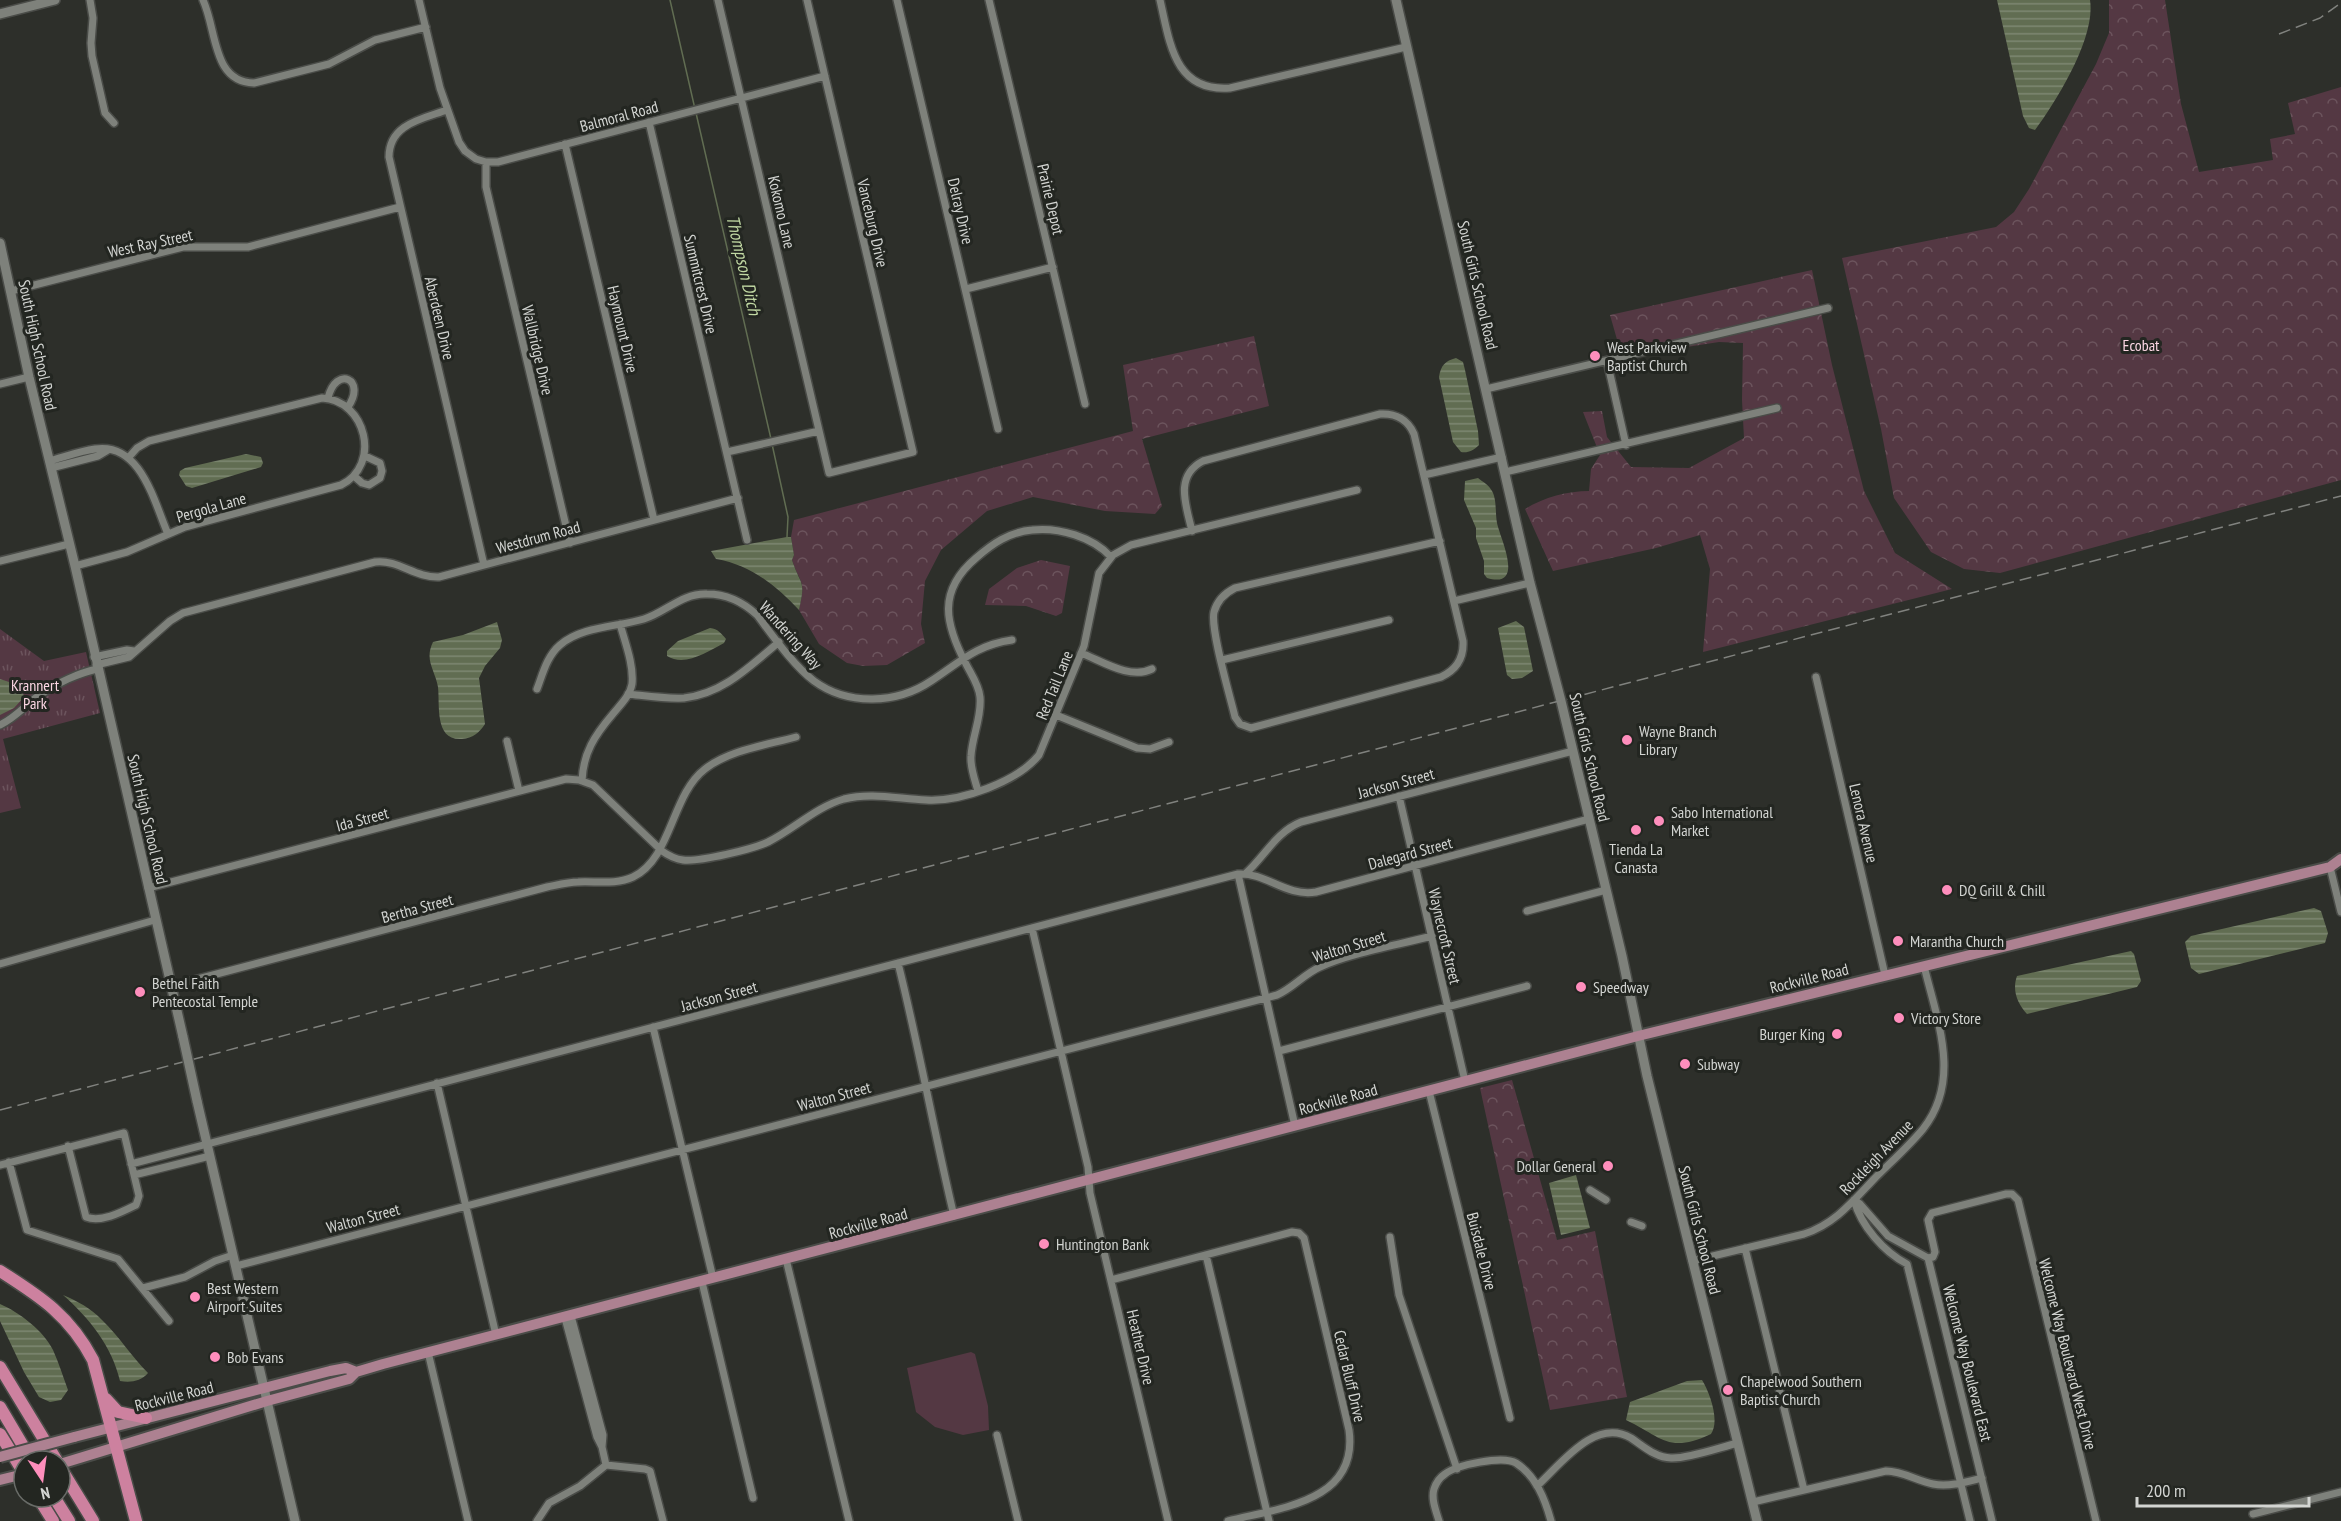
<svg xmlns="http://www.w3.org/2000/svg" width="2341" height="1521" font-family="'PT Sans Narrow',sans-serif">
  <style>
    .grass { fill: url(#grass-tufts) }
    .forest { fill: url(#forest-crowns) }
    .pitch { fill: #543843 }
    .water { fill: url(#water-rules) }
    .lines { fill: none; stroke-linecap: round; stroke-linejoin: round }
    .stream { stroke: #616d52; stroke-width: 1.5 }
    .street-casing { stroke: #4a4c48; stroke-width: 10 }
    .secondary-casing { stroke: #4a4c48; stroke-width: 12 }
    .primary-casing { stroke: #4a4c48; stroke-width: 14 }
    .highway-casing { stroke: #4a4c48; stroke-width: 15 }
    .street { stroke: #7e817b; stroke-width: 7 }
    .secondary { stroke: #7e817b; stroke-width: 9 }
    .primary { stroke: #ad8191; stroke-width: 10 }
    .highway { stroke: #cd819f; stroke-width: 12 }
    .rail { stroke: #80827e; stroke-width: 1.5; stroke-dasharray: 12 6; stroke-linecap: butt }
    .secondary-bridge-casing { stroke: #4a4c48; stroke-width: 12; stroke-linecap: butt }
    .primary-bridge-casing { stroke: #4a4c48; stroke-width: 14; stroke-linecap: butt }
    .secondary-bridge { stroke: #7e817b; stroke-width: 9 }
    .primary-bridge { stroke: #ad8191; stroke-width: 10 }
    .poi-dot { fill: #fe8ebc; stroke: #232621; stroke-width: 2 }
    .labels { text-anchor: middle; dominant-baseline: central; stroke-width: 6; stroke-linejoin: round; paint-order: stroke }
    .street-label { font-size: 16px; fill: #d3d5d2; stroke: #232621 }
    .park-label { font-size: 16px; fill: #fbd6e3; stroke: #232621 }
    .poi-label { font-size: 16px; fill: #d3d5d2; stroke: #232621; text-anchor: start }
    .water-label { font-size: 18px; font-style: italic; fill: #c1d8a3; stroke: #232621 }
  </style>
  <defs>
    <pattern id="grass-tufts" width="24" height="20" patternUnits="userSpaceOnUse" patternTransform="scale(1.5)"><rect width="24" height="20" fill="#543843"/><path d="M3 7l-1-3M5 7V3M7 7l1-3M15 17l-1-3M17 17v-4M19 17l1-3" fill="none" stroke="#6c545d"/></pattern>
    <pattern id="forest-crowns" width="20" height="18" patternUnits="userSpaceOnUse" patternTransform="scale(1.5)"><rect width="20" height="18" fill="#543843"/><path d="M2 6a3 3 0 1 1 6 0M12 15a3 3 0 1 1 6 0" fill="none" stroke="#6c545d"/></pattern>
    <pattern id="water-rules" width="6" height="5" patternUnits="userSpaceOnUse" patternTransform="scale(1.5)"><rect width="6" height="5" fill="#616d52"/><path d="M0 2.5h6" fill="none" stroke="#7e8872"/></pattern>
  </defs>
  <rect width="100%" height="100%" fill="#2d2f2a"/>
  <!-- grass -->
  <path class="grass" d="M0 629 44 661 86 652 100 713 3 739 21 808 0 813Z"/>
  <!-- forest -->
  <path class="forest" d="M2109 0H2165L2181 104 2199 172 2273 160 2270 139 2295 134 2288 103 2341 87V480L2000 573 1964 569 1931 552 1894 498 1881 429 1842 258 1996 227 2014 212 2029 189 2096 64 2109 33Z
    M1812 270 1832 365 1864 491 1895 553 1952 589 1703 652 1710 569 1700 535 1656 548 1553 571 1525 509C1544 497 1568 491 1589 491L1591 469 1600 455 1583 412 1602 411 1607 437 1631 467 1689 468 1744 438 1742 400 1743 343 1719 342 1622 357 1610 315Z
    M1254 336 1269 406 1142 439 1162 506 1155 514 1105 511 1033 497 987 511 941 550 925 581 921 624 925 643 887 665 863 666 847 663 819 644 799 610C806 579 801 586 792 560L794 555 791 537 794 520 1133 431 1123 365Z
    M1041 560 1070 566 1062 613 1056 616 1026 606 985 605 989 589 1017 568Z
    M1512 1080 1557 1240 1595 1231 1627 1397 1550 1410 1480 1088Z"/>
  <!-- pitch -->
  <path class="pitch" d="M971 1352 975 1354 988 1406 989 1430 963 1435 935 1427 916 1412 907 1368Z"/>
  <!-- water -->
  <path class="water" d="M1997 0H2090C2096 37 2057 100 2035 130L2029 128 2023 116Z
    M1456 358 1463 362 1465 370 1478 431 1479 445C1473 451 1468 453 1461 452L1453 442 1439 377C1441 365 1445 361 1456 358Z
    M246 454 261 457 263 463 261 467 192 488 186 486 179 475 180 471 185 468Z
    M1478 478C1483 482 1489 485 1492 491 1497 500 1495 512 1497 523 1500 538 1526 589 1487 578L1484 574V561L1476 538V528L1464 500 1465 481Z
    M787 537H791L794 555 792 560C801 587 806 579 799 610 775 585 751 565 716 559L711 551Z
    M1516 621 1524 627 1533 671 1522 678 1512 679 1507 675 1498 628Z
    M497 622 502 640 500 648 485 666 479 678 485 724C479 733 473 738 462 739 434 741 440 705 438 687 435 670 424 660 433 642L463 635Z
    M710 628C718 629 721 633 726 639L724 643C707 652 685 667 667 656V651L678 641Z
    M0 679 12 683 25 696 14 708 0 715Z
    M2314 908 2321 911 2328 933 2325 943 2199 974 2191 968 2185 942 2191 936Z
    M2131 951 2134 954 2141 981 2137 987 2027 1014C2017 1003 2012 990 2017 976Z
    M1576 1175 1590 1228 1561 1235 1549 1183Z
    M63 1295C77 1301 91 1308 102 1320 119 1336 131 1356 148 1373 141 1381 131 1383 120 1381 112 1346 89 1318 63 1295Z
    M0 1304C19 1312 44 1331 53 1350 59 1363 63 1377 68 1390L61 1400 50 1402 39 1397 24 1372 0 1321Z
    M1702 1380C1710 1393 1720 1421 1711 1434 1668 1454 1662 1437 1626 1420L1630 1402 1687 1381Z"/>
  <g class="lines">
    <!-- stream -->
    <path class="stream" d="M670 0 695 109
      M696 113 771 439
      M772 444 788 517 787 537"/>
    <!-- street casing -->
    <g class="street-casing">
      <path id="street" d="M90 0 93 18 91 43 92 56 105 113 114 123
        M203 0C217 30 212 82 254 83L329 64 375 40 426 27
        M419 0 440 88 459 142 465 151 476 159 486 162H498L825 76
        M718 0 829 473 913 452 807 0
        M897 0 998 429
        M989 0 1085 404
        M1160 0C1170 43 1174 92 1230 88L1406 47
        M447 110C422 119 389 124 389 157L484 565
        M649 122 747 540
        M565 144 654 520
        M486 162V187L570 543
        M966 289 1053 267
        M11 291 183 247H248L400 207
        M1607 361 1626 445
        M0 384 29 377
        M1486 389 1828 308
        M328 398C336 365 367 379 348 407
        M727 452 819 431
        M49 461C64 457 80 451 95 449 141 442 154 502 168 534
        M51 468 98 456 108 450
        M1505 472 1777 408
        M1424 475 1502 457
        M354 476 362 483 369 485 380 478 382 471 380 463 365 456
        M1192 531C1186 505 1174 476 1203 461L1380 414C1396 413 1408 420 1414 434L1463 641C1464 658 1456 670 1441 677L1251 728 1240 724 1235 717C1230 696 1210 629 1214 612 1217 601 1225 593 1235 588L1440 541
        M0 561 69 544
        M75 566 127 552 185 527 341 485C382 465 366 400 322 398L149 441 137 448 129 457
        M1454 601 1530 583
        M1081 653C1102 661 1130 680 1152 669
        M94 657 127 650 134 651
        M1222 660 1389 620
        M96 665 129 657 170 621 183 613 375 562C398 559 415 578 439 577L738 498
        M1816 677 1885 975
        M537 689C543 673 547 656 560 645 582 626 618 627 644 619 666 612 682 593 707 594 727 594 743 602 757 615 773 636 793 665 814 681 848 706 897 704 931 681 960 662 976 645 1012 640
        M628 694C647 696 666 699 684 698 723 694 750 666 779 642
        M1056 715 1137 748 1150 749 1169 742
        M0 725C17 717 26 704 41 694 57 683 79 673 97 669
        M507 741 519 791
        M582 781C583 753 595 735 612 715 620 705 630 696 632 684 634 665 625 642 620 624
        M978 791C975 780 970 768 971 756 972 736 982 717 980 697 979 685 971 674 966 664 945 624 937 591 976 558 992 544 1009 532 1032 530 1059 527 1093 537 1111 557
        M1399 796 1465 1081
        M2330 867 2341 912
        M1246 873C1265 856 1276 832 1301 822L1573 751
        M1238 874 1295 1126
        M148 888 566 779 579 780 593 785 662 851C669 856 675 859 683 860 700 862 753 849 768 842 794 829 816 807 844 799 871 792 899 799 926 800 961 802 1017 782 1039 755L1084 646 1099 573 1113 555 1131 545 1357 490
        M1527 911 1606 890
        M1032 928 1088 1167 1090 1193 1168 1521
        M898 963C919 1047 934 1132 954 1216
        M0 964 155 920
        M171 986 547 887C557 885 568 882 578 882 596 881 616 885 633 877 672 858 671 795 705 769 729 750 767 745 796 737
        M653 1027 713 1278
        M1279 1051 1527 986
        M437 1083 496 1335
        M1429 1091 1510 1418
        M9 1162 27 1230 118 1259 169 1321
        M131 1164 1238 874C1266 872 1285 897 1316 892L1589 819
        M0 1165 124 1133 139 1196 136 1205C122 1212 101 1223 86 1217L68 1146
        M134 1175 210 1156
        M1590 1190 1606 1200
        M1854 1200C1861 1226 1884 1252 1907 1264L1970 1521
        M1854 1200 1860 1204 1888 1236 1928 1258
        M1631 1222 1642 1226
        M1390 1237 1399 1295 1457 1469
        M1745 1248 1804 1490
        M1206 1255 1269 1521
        M1928 1258 1933 1257 1935 1252 1928 1220 1932 1213 2006 1194H2012L2018 1200 2096 1521
        M1928 1258 1992 1521
        M786 1259 849 1521
        M1692 1261 1804 1234C1835 1224 1853 1201 1875 1178 1891 1162 1909 1146 1923 1129 1962 1080 1937 1020 1924 966
        M236 1266 1277 995C1293 988 1304 974 1320 967 1350 953 1398 945 1432 936
        M1111 1280 1292 1232 1299 1233 1304 1238 1349 1430C1359 1502 1279 1508 1228 1521
        M702 1282 753 1498
        M143 1288 185 1277 215 1261 233 1255
        M571 1316 603 1435 602 1447 606 1465
        M565 1318 597 1437 602 1447
        M428 1352 468 1521
        M997 1435 1018 1521
        M606 1465 645 1469 650 1471 663 1521
        M1537 1486C1561 1464 1595 1417 1631 1438 1643 1446 1656 1458 1671 1458 1688 1459 1721 1447 1738 1443
        M1753 1502 1886 1471C1903 1471 1917 1481 1933 1484 1949 1487 1966 1482 1982 1478
        M2253 1514 2341 1492
        M537 1521 549 1503 580 1486 606 1465
        M1439 1521C1436 1511 1431 1499 1434 1489 1436 1483 1439 1478 1445 1474 1456 1465 1503 1455 1516 1463 1536 1476 1545 1499 1551 1521"/>
    </g>
    <!-- secondary casing -->
    <g class="secondary-casing">
      <path id="secondary" d="M1396 0 1530 583 1561 701 1622 956 1647 1076 1757 1521
        M0 14 55 0
        M0 243 29 377 75 566 183 1037
        M197 1101 295 1521"/>
    </g>
    <!-- primary casing -->
    <g class="primary-casing">
      <path id="primary" d="M74 1437 330 1371 346 1368 356 1372
        M60 1464 267 1401 349 1379 356 1372 383 1364 1638 1036 2330 867 2341 859
        M0 1480 24 1474"/>
    </g>
    <!-- highway casing -->
    <g class="highway-casing">
      <path id="highway" d="M0 1271C41 1297 70 1316 93 1360L136 1521
        M0 1367 57 1461
        M106 1399 118 1412 146 1418
        M0 1407 32 1461
        M0 1434 24 1473
        M60 1467 93 1521
        M38 1497 53 1521
        M54 1497 69 1521"/>
    </g>
    <!-- street -->
    <use href="#street" class="street"/>
    <!-- secondary -->
    <use href="#secondary" class="secondary"/>
    <!-- primary -->
    <use href="#primary" class="primary"/>
    <!-- highway -->
    <use href="#highway" class="highway"/>
    <!-- rail -->
    <path class="rail" d="M2279 34 2320 18 2341 3
      M0 1110 2341 496"/>
    <!-- secondary-bridge casing -->
    <g class="secondary-bridge-casing">
      <path id="secondary-bridge" d="M183 1037 197 1101"/>
    </g>
    <!-- primary-bridge casing -->
    <g class="primary-bridge-casing">
      <path id="primary-bridge" d="M0 1457 74 1437"/>
    </g>
    <!-- secondary-bridge -->
    <use href="#secondary-bridge" class="secondary-bridge"/>
    <!-- primary-bridge -->
    <use href="#primary-bridge" class="primary-bridge"/>
  </g>
  <!-- markers -->
  <g class="poi-dot">
    <circle cx="1595" cy="356" r="6"/>
    <circle cx="1627" cy="740" r="6"/>
    <circle cx="1659" cy="821" r="6"/>
    <circle cx="1636" cy="830" r="6"/>
    <circle cx="1947" cy="890" r="6"/>
    <circle cx="1898" cy="941" r="6"/>
    <circle cx="1581" cy="987" r="6"/>
    <circle cx="140" cy="992" r="6"/>
    <circle cx="1899" cy="1018" r="6"/>
    <circle cx="1837" cy="1034" r="6"/>
    <circle cx="1685" cy="1064" r="6"/>
    <circle cx="1608" cy="1166" r="6"/>
    <circle cx="1044" cy="1244" r="6"/>
    <circle cx="195" cy="1297" r="6"/>
    <circle cx="215" cy="1357" r="6"/>
    <circle cx="1728" cy="1390" r="6"/>
  </g>
  <g class="labels">
    <!-- street labels -->
    <g class="street-label">
      <text transform="translate(619 116) rotate(-15)">Balmoral Road</text>
      <text transform="translate(1051 199) rotate(77)">Prairie Depot</text>
      <text transform="translate(961 211) rotate(77)">Delray Drive</text>
      <text transform="translate(782 212) rotate(77)">Kokomo Lane</text>
      <text transform="translate(873 223) rotate(77)">Vanceburg Drive</text>
      <text transform="translate(150 243) rotate(-12)">West Ray Street</text>
      <text transform="translate(701 284) rotate(77)">Summitcrest Drive</text>
      <text transform="translate(1478 285) rotate(77)">South Girls School Road</text>
      <text transform="translate(440 318) rotate(77)">Aberdeen Drive</text>
      <text transform="translate(623 329) rotate(77)">Haymount Drive</text>
      <text transform="translate(38 345) rotate(78)">South High School Road</text>
      <text transform="translate(538 350) rotate(77)">Wallbridge Drive</text>
      <text transform="translate(211 507) rotate(-16)">Pergola Lane</text>
      <text transform="translate(538 537) rotate(-15)">Westdrum Road</text>
      <text transform="translate(791 635) rotate(48)">Wandering Way</text>
      <text transform="translate(1054 685) rotate(-68)">Red Tail Lane</text>
      <text transform="translate(1590 757) rotate(77)">South Girls School Road</text>
      <text transform="translate(1396 783) rotate(-15)">Jackson Street</text>
      <text transform="translate(148 819) rotate(77)">South High School Road</text>
      <text transform="translate(362 819) rotate(-15)">Ida Street</text>
      <text transform="translate(1864 823) rotate(77)">Lenora Avenue</text>
      <text transform="translate(1410 853) rotate(-15)">Dalegard Street</text>
      <text transform="translate(417 908) rotate(-15)">Bertha Street</text>
      <text transform="translate(1445 936) rotate(77)">Waynecroft Street</text>
      <text transform="translate(1349 946) rotate(-17)">Walton Street</text>
      <text transform="translate(1809 978) rotate(-14)">Rockville Road</text>
      <text transform="translate(719 996) rotate(-15)">Jackson Street</text>
      <text transform="translate(834 1096) rotate(-15)">Walton Street</text>
      <text transform="translate(1338 1099) rotate(-15)">Rockville Road</text>
      <text transform="translate(1876 1157) rotate(-46)">Rockleigh Avenue</text>
      <text transform="translate(363 1218) rotate(-15)">Walton Street</text>
      <text transform="translate(868 1223) rotate(-15)">Rockville Road</text>
      <text transform="translate(1700 1230) rotate(76)">South Girls School Road</text>
      <text transform="translate(1482 1251) rotate(76)">Buisdale Drive</text>
      <text transform="translate(1141 1347) rotate(77)">Heather Drive</text>
      <text transform="translate(2068 1354) rotate(76)">Welcome Way Boulevard West Drive</text>
      <text transform="translate(1968 1363) rotate(76)">Welcome Way Boulevard East</text>
      <text transform="translate(1350 1376) rotate(77)">Cedar Bluff Drive</text>
      <text transform="translate(174 1396) rotate(-14)">Rockville Road</text>
    </g>
    <!-- park labels -->
    <g class="park-label">
      <text x="2141" y="345">Ecobat</text>
      <text x="35" y="685">Krannert<tspan x="35" dy="18">Park</tspan></text>
    </g>
    <!-- poi labels -->
    <g class="poi-label">
      <text x="1607" y="347">West Parkview<tspan x="1607" dy="18">Baptist Church</tspan></text>
      <text x="1639" y="731">Wayne Branch<tspan x="1639" dy="18">Library</tspan></text>
      <text x="1671" y="812">Sabo International<tspan x="1671" dy="18">Market</tspan></text>
      <text x="1636" y="849" text-anchor="middle">Tienda La<tspan x="1636" dy="18">Canasta</tspan></text>
      <text x="1959" y="890">DQ Grill &amp; Chill</text>
      <text x="1910" y="941">Marantha Church</text>
      <text x="152" y="983">Bethel Faith<tspan x="152" dy="18">Pentecostal Temple</tspan></text>
      <text x="1593" y="987">Speedway</text>
      <text x="1911" y="1018">Victory Store</text>
      <text x="1825" y="1034" text-anchor="end">Burger King</text>
      <text x="1697" y="1064">Subway</text>
      <text x="1596" y="1166" text-anchor="end">Dollar General</text>
      <text x="1056" y="1244">Huntington Bank</text>
      <text x="207" y="1288">Best Western<tspan x="207" dy="18">Airport Suites</tspan></text>
      <text x="227" y="1357">Bob Evans</text>
      <text x="1740" y="1381">Chapelwood Southern<tspan x="1740" dy="18">Baptist Church</tspan></text>
    </g>
    <!-- water labels -->
    <g class="water-label">
      <text transform="translate(744 265) rotate(77)">Thompson Ditch</text>
    </g>
  </g>
  <!-- north arrow -->
  <g transform="translate(42 1479) rotate(167)"><circle r="28" fill="#232621" stroke="#696c68" stroke-width="1.5"/>
  <path d="M0-4.5L10 22L0 15L-10 22Z" fill="#fe8ebc"/>
  <text y="-9" font-size="16" font-weight="bold" text-anchor="middle" fill="#d3d5d2">N</text>
  </g>
  <!-- scale -->
  <path d="M2137 1497v9h172v-9" fill="none" stroke="#d3d5d2" stroke-width="3"/>
  <text x="2146" y="1497" font-size="18" fill="#d3d5d2" stroke="#232621" stroke-width="4.5" paint-order="stroke">200 m</text>
</svg>
